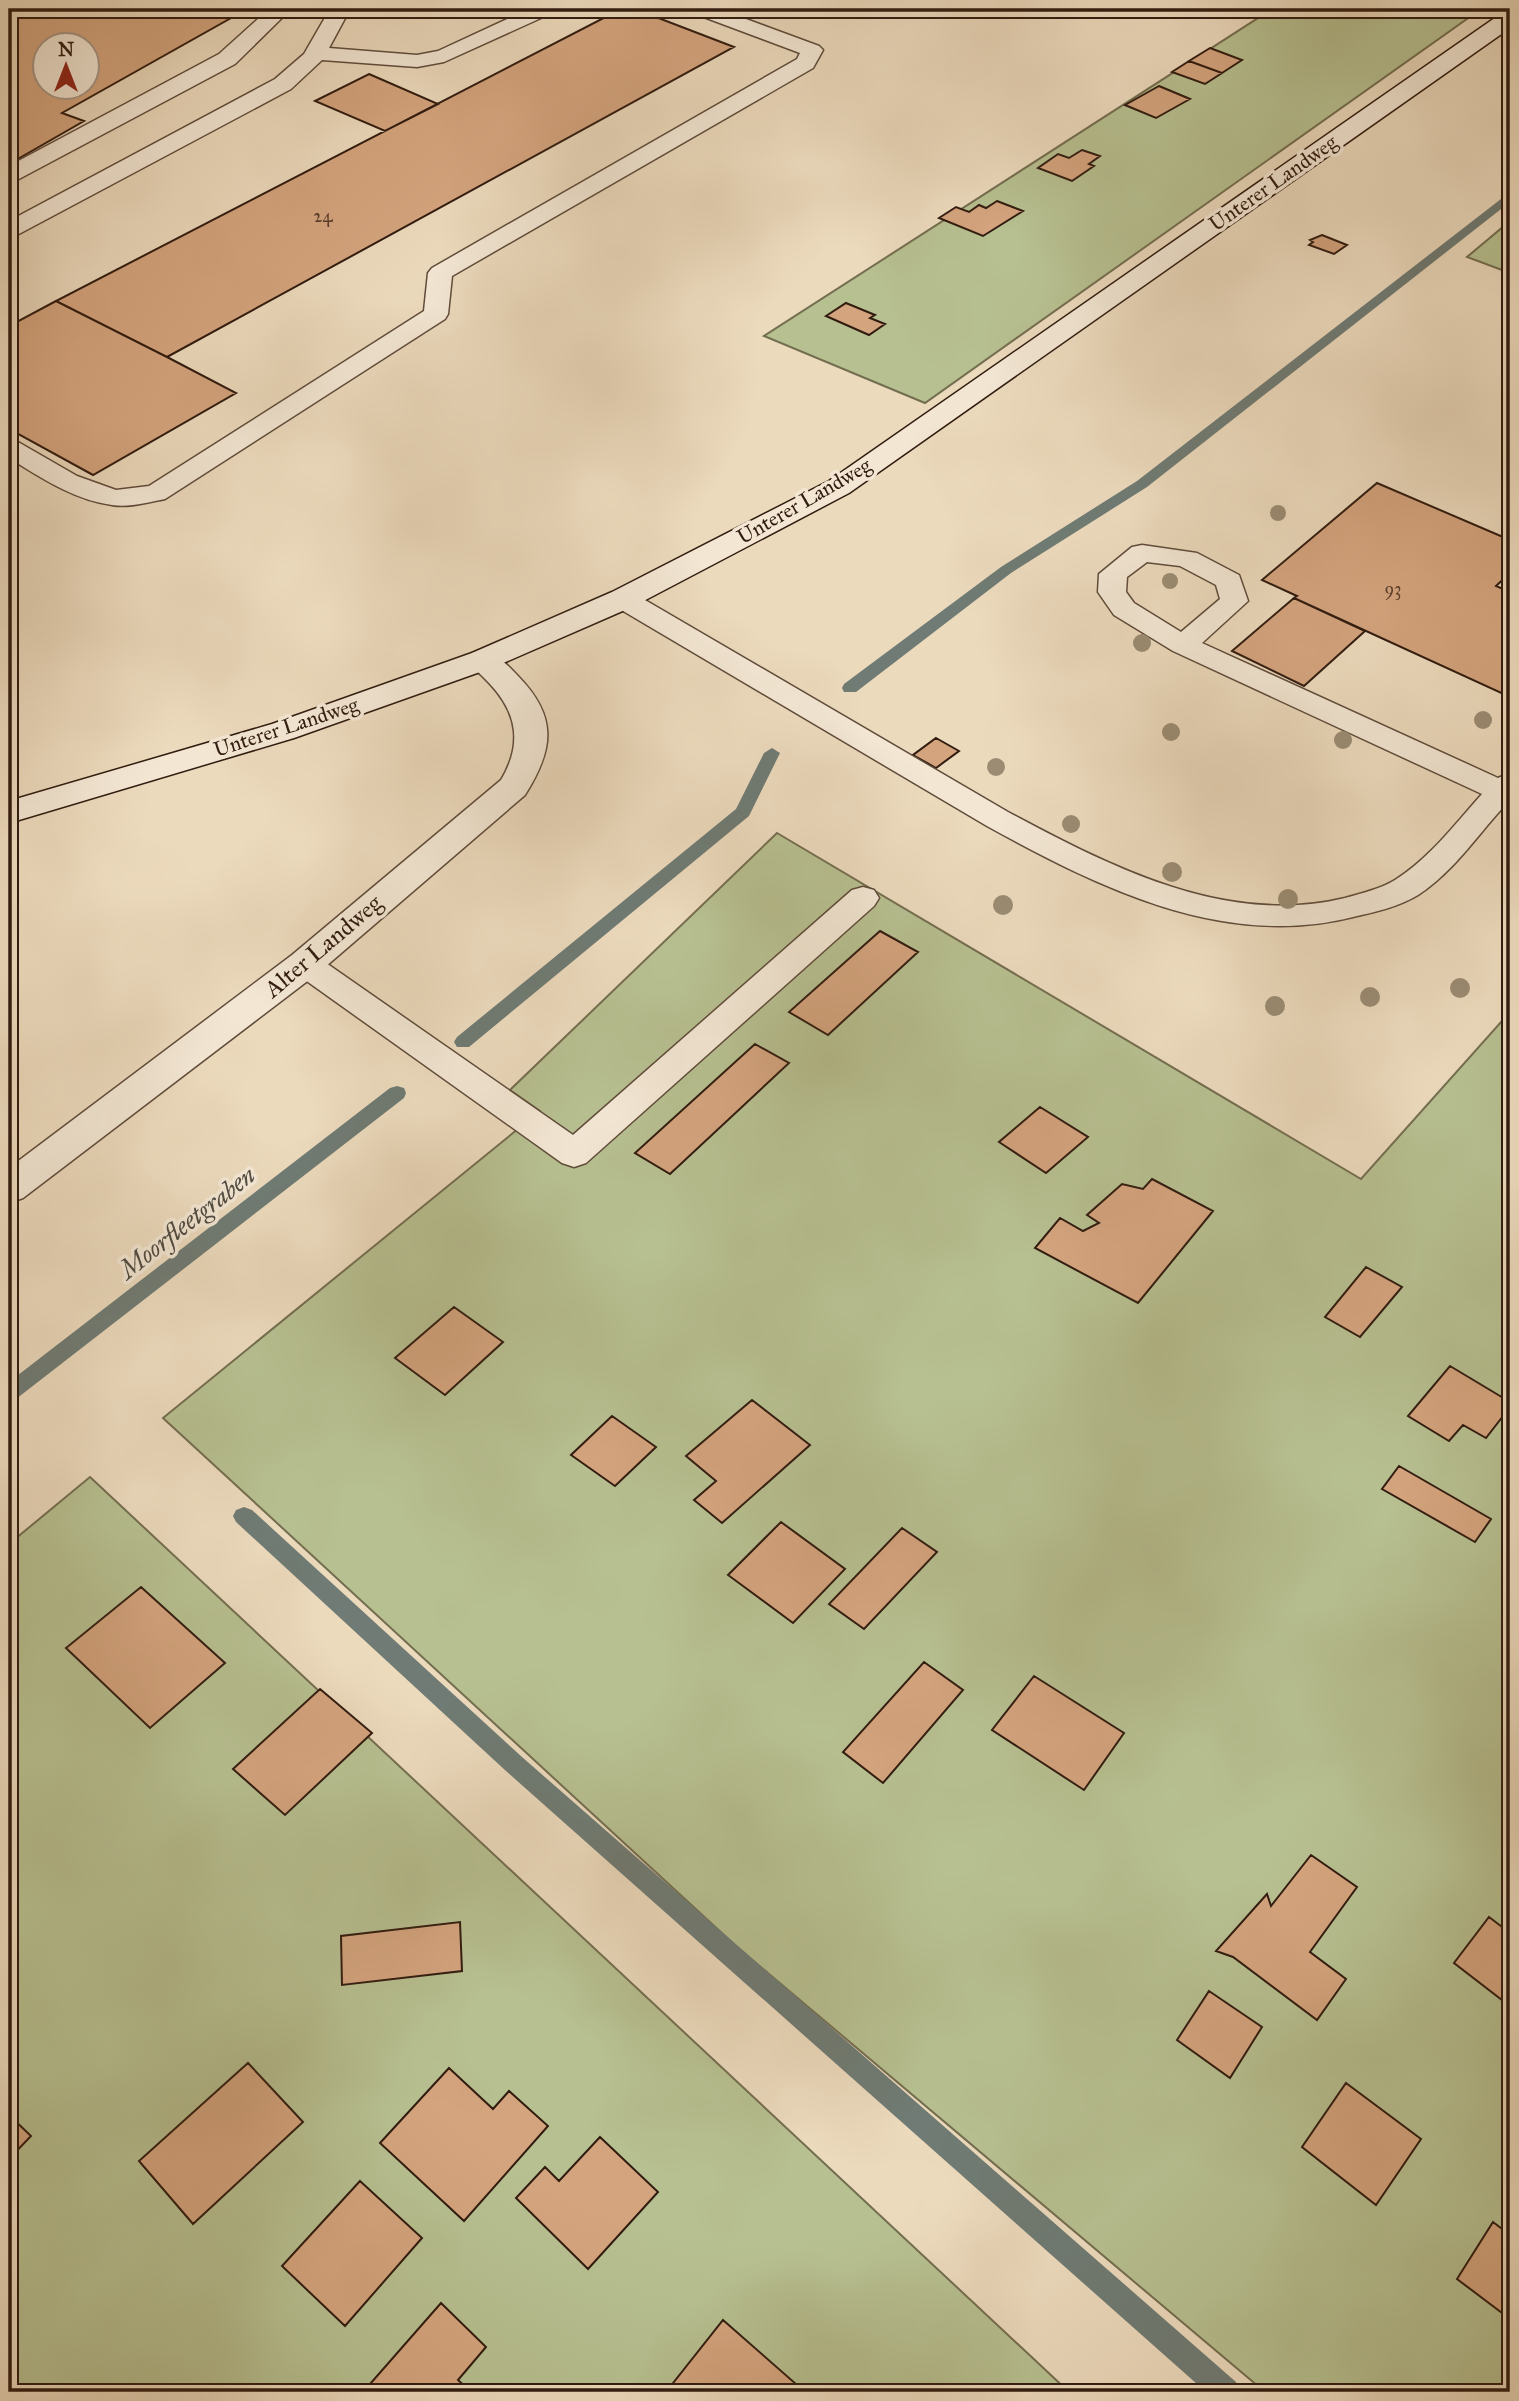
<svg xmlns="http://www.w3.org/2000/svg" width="1519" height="2401" font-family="'IM FELL Great Primer',serif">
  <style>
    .green { fill: #b7c091; stroke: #746e50; stroke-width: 2 }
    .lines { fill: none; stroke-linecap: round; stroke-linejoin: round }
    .stream { fill: #6f7b74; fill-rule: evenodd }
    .building { fill: #d4a47e; stroke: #311c10; stroke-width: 2; fill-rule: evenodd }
    .lane-casing { stroke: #604c3b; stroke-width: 3 }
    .street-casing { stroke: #604c3b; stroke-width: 3 }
    .secondary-casing { stroke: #311c10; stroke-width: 3 }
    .lane { fill: #f3e7d4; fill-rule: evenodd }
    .street { fill: #f3e7d4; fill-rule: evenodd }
    .secondary { fill: #f3e7d4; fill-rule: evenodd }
    .tree { fill: #9b8c73 }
    .labels { text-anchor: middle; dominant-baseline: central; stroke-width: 7; stroke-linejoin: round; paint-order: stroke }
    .far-number-label { font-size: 18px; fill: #5a3e2c }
    .far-street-label { font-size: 21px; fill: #311c10; stroke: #f3e7d4 }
    .street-label { font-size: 24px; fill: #311c10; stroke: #f3e7d4 }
    .water-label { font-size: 26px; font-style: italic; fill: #504b42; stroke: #f3e7d4 }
  </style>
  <rect width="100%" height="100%" fill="#ecdabd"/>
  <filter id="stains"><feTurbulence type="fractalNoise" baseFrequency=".00286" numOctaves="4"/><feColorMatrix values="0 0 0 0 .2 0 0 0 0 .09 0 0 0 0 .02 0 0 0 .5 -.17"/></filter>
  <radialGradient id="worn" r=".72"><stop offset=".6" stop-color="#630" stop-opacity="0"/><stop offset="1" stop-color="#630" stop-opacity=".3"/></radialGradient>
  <!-- green -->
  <path class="green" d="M1272 9H1481L925 403 764 336Z
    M1510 221V273L1467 257Z
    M777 833 1361 1179 1510 1012V2392H1265L737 1947 163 1418 540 1111 510 1090Z
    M90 1477 1069 2392H9V1544Z"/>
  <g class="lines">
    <!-- stream -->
    <path class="stream" d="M1510 192V202L1147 487 1011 573 856 692H844L842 688 844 684 1001 567 1137 481Z
      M772 748 780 753 749 816 469 1047H457L454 1042 457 1037 736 809 764 753Z
      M397 1086 404 1088 406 1093 404 1098 16 1399 9 1401V1382L390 1088Z
      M244 1507 252 1510 522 1757 1236 2382 1239 2392H1206L506 1771 236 1522 233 1516 236 1510Z"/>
  </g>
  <!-- building -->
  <path class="building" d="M9 9H247L62 113 84 121 9 164ZM46 46H88V88H46Z
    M621 9H635L734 47 167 357 56 301Z
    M1210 48 1242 60 1222 73 1189 61Z
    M1189 61 1222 73 1205 84 1172 72Z
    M369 74 438 104 385 131 315 101Z
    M1159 86 1190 99 1156 118 1125 105Z
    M1082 150 1100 156 1089 164 1094 166 1072 181 1038 168 1058 154 1069 158Z
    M997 201 1023 211 983 236 939 218 956 207 969 212 979 205 986 208Z
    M1322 235 1347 245 1334 254 1309 245 1313 242 1310 240Z
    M56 301 167 357 236 393 93 475 9 429V326Z
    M846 303 875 315 870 318 885 324 869 335 826 316Z
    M1377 483 1510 540V573L1496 586 1510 592V697L1294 598 1297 596 1262 580Z
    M1294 598 1365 631 1304 686 1232 651Z
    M936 738 959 751 936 768 913 755Z
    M880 931 918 952 828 1035 789 1012Z
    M755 1044 789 1063 670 1174 635 1153Z
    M1040 1107 1088 1137 1046 1173 999 1142Z
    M1152 1179 1213 1211 1138 1303 1035 1248 1060 1218 1083 1231 1099 1223 1087 1215 1122 1184 1143 1189Z
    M1366 1267 1402 1287 1360 1337 1325 1317Z
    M454 1307 503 1342 445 1395 395 1358Z
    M1450 1366 1510 1402V1407L1486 1438 1463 1425 1449 1441 1408 1416Z
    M752 1400 810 1445 722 1523 694 1500 716 1481 686 1456Z
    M612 1416 656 1447 615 1486 571 1455Z
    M1399 1466 1491 1519 1475 1542 1382 1489Z
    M781 1522 845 1569 793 1623 728 1575Z
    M902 1528 937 1552 864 1629 829 1604Z
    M141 1587 225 1663 150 1728 66 1648Z
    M924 1662 963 1690 883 1783 843 1752Z
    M1034 1676 1124 1733 1084 1790 992 1730Z
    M320 1689 372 1733 285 1815 233 1769Z
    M1311 1855 1357 1887 1310 1952 1346 1979 1317 2020 1233 1957 1216 1951 1267 1894 1271 1906Z
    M1489 1917 1510 1933V1989L1502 2000 1454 1963Z
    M460 1922 462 1971 342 1985 341 1936Z
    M1209 1991 1262 2027 1230 2078 1177 2040Z
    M248 2063 303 2122 193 2224 139 2161Z
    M449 2068 493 2109 509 2091 548 2126 464 2221 380 2143Z
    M1346 2083 1421 2139 1376 2205 1302 2147Z
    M9 2115 31 2136 9 2159Z
    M600 2137 658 2192 588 2269 516 2198 545 2167 559 2181Z
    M360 2181 422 2238 345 2326 282 2266Z
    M1493 2222 1510 2235V2319L1457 2279Z
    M441 2303 486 2347 458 2380 471 2392H363Z
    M723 2320 805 2392H666Z"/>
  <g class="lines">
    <!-- lane casing -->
    <g class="lane-casing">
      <path id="lane" d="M269 9H291L235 64 17 180 9 182V166L219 54Z
        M330 9H350L329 48 417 55 438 51 529 9H555L552 13 444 62 417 67 322 60 291 89 17 235 9 237V221L275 79 304 54Z
        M690 9H719L819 46 823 50 813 68 452 276 448 314 445 319 165 499C150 502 128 508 112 505 74 500 40 477 9 458V439L18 442 77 476 116 490 149 486 424 311 428 273 432 268 797 59 800 53 693 13Z
        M1142 545 1197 553 1239 575 1248 601 1202 643 1498 778 1510 773V800C1479 832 1456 870 1418 895 1398 907 1375 912 1353 917 1223 950 1098 887 987 826L613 605 609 599 613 593 623 591 633 593 1008 812C1111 867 1226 927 1345 898 1363 893 1380 889 1395 880 1430 858 1455 824 1482 794L1173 651 1114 615 1098 592 1099 574 1132 547ZM1147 562 1180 566 1216 585 1220 599 1181 632 1134 603 1126 592 1127 577Z
        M863 887 874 890 879 898 874 906 586 1163 574 1167 562 1163 294 972 289 964 294 956 305 953 316 956 573 1135 852 890Z"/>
    </g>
    <!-- street casing -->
    <g class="street-casing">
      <path id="street" d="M483 650C498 654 507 665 518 676 558 717 554 749 525 795L318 973 23 1198 9 1203V1168L292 955 501 780C522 745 518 714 490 684 483 676 474 669 467 660L472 653Z"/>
    </g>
    <!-- secondary casing -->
    <g class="secondary-casing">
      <path id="secondary" d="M1510 11V28L849 493 634 606 494 667 294 738 9 823V801L272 724 472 653 612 592 829 481 1502 13Z"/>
    </g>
    <!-- lane -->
    <use href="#lane" class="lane"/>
    <!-- street -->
    <use href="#street" class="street"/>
    <!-- secondary -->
    <use href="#secondary" class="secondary"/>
  </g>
  <!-- trees -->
  <g class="tree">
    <circle cx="1278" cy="513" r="8"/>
    <circle cx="1170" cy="581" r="8"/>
    <circle cx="1142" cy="643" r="9"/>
    <circle cx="1483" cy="720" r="9"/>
    <circle cx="1171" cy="732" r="9"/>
    <circle cx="1343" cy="740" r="9"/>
    <circle cx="996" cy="767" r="9"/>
    <circle cx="1071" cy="824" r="9"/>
    <circle cx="1172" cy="872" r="10"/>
    <circle cx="1288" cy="899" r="10"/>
    <circle cx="1003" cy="905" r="10"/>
    <circle cx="1460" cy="988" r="10"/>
    <circle cx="1370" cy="997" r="10"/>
    <circle cx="1275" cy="1006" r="10"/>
  </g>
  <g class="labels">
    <!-- far-number labels -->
    <g class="far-number-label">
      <text x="323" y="216">24</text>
      <text x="1393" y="589">93</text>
    </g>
    <!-- far-street labels -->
    <g class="far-street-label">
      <text transform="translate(1273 183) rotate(-35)">Unterer Landweg</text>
      <text transform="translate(804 501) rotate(-30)">Unterer Landweg</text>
      <text transform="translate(286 727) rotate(-18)">Unterer Landweg</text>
    </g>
    <!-- street labels -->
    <g class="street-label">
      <text transform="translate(323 946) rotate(-40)">Alter Landweg</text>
    </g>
    <!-- water labels -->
    <g class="water-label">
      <text transform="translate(187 1222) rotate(-38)">Moorfleetgraben</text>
    </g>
  </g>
  <!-- margin -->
  <rect width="1519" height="2401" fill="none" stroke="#ecdabd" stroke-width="35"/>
  <rect x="10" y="10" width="1498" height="2380" fill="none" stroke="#311c10" stroke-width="3.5"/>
  <rect x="18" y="18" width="1484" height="2366" fill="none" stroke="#311c10" stroke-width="2"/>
  <!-- north arrow -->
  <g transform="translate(66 66)"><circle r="33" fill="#f3e7d4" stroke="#a59686" stroke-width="2"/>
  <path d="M0-5L12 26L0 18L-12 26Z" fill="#8f2418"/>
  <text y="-10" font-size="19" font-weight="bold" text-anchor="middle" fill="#311c10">N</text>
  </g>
  <rect width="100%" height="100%" filter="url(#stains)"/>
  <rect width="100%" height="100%" fill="url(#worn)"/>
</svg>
